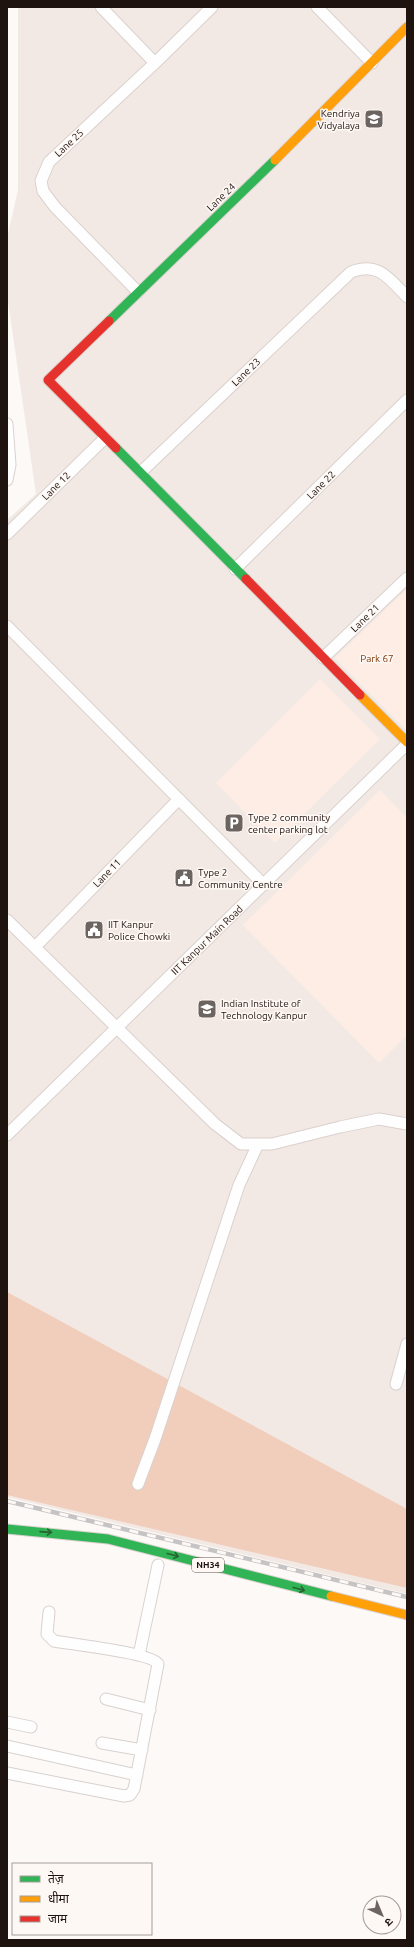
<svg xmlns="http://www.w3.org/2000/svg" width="414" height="1947" font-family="Ubuntu,'Noto Sans Devanagari',sans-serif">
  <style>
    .built { fill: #f3e9e4 }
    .green { fill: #fdede5 }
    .forest { fill: #f1cebc }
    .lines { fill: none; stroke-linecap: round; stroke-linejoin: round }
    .street-casing { stroke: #d9d1ce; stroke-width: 13 }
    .fast-casing { stroke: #d9d1ce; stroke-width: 11 }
    .slow-casing { stroke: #d9d1ce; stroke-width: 11 }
    .jam-casing { stroke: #d9d1ce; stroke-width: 11 }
    .street { stroke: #fffefe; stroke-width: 11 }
    .fast { stroke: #30b455; stroke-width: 9 }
    .slow { stroke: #ff9f0a; stroke-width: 9 }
    .jam { stroke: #e5322d; stroke-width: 9 }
    .rail-casing { stroke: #c5c3c3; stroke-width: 4.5 }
    .rail { stroke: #fef8f5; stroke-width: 3; stroke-dasharray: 9; stroke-linecap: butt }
    .oneway { stroke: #276432 }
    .labels { text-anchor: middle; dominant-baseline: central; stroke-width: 3; stroke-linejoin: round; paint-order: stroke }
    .shield { fill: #fef8f5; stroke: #615853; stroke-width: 1 }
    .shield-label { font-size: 9px; font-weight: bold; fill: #1e130e }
    .poi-label { font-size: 10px; fill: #1e130e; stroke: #fef8f5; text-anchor: start }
    .street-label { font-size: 10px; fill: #1e130e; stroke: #fef8f5 }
    .park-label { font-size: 10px; fill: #7d3403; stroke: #fef8f5 }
  </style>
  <rect width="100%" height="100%" fill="#fcf9f7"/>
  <!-- built -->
  <path class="built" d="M18 7H407V1594L7 1497V520L36 494 7 295V238L18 190Z"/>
  <!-- green -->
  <path class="green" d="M407 589V731L335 658Z
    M320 679 380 739 275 843 216 783Z
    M380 790 407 818V1035L379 1063 243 925Z"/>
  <!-- forest -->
  <path class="forest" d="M7 1292 407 1509V1588L7 1495Z"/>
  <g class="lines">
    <!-- street casing -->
    <g class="street-casing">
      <path id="street" d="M101 7 155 63
        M317 7 372 63
        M138 292 55 207 43 191 41 181 49 162 155 63 212 7
        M7 424 10 465 7 480
        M141 472 351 272C378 261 390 279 407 297
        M7 534 105 438
        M235 569 407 400
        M7 626 264 885
        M323 658 407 578
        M7 920 215 1124 241 1144H272L340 1127 379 1119 407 1124
        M35 947 179 799
        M7 1135 407 744
        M396 1384 407 1344
        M138 1484 155 1439 239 1185 258 1144
        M139 1655 158 1565
        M106 1699 150 1710
        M7 1722 31 1727
        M102 1743 142 1750
        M7 1746 137 1775
        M7 1773 124 1796 130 1795 134 1789 158 1664C152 1653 70 1644 54 1641L47 1634 49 1612"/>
    </g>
    <!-- fast casing -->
    <g class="fast-casing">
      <path id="fast" d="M109 321 275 160
        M116 448 246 579
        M7 1529 108 1539 331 1596"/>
    </g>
    <!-- slow casing -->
    <g class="slow-casing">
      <path id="slow" d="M275 160 407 27
        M360 695 407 742
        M331 1596 407 1615"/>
    </g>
    <!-- jam casing -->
    <g class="jam-casing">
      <path id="jam" d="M109 321 48 380 116 448
        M246 579 360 695"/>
    </g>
    <!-- street -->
    <use href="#street" class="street"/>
    <!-- fast -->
    <use href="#fast" class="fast"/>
    <!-- slow -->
    <use href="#slow" class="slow"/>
    <!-- jam -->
    <use href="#jam" class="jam"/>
    <!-- rail casing -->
    <g class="rail-casing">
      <path id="rail" d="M7 1501 407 1597"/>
    </g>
    <!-- rail -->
    <use href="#rail" class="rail"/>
  </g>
  <!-- one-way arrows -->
  <defs><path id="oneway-shaft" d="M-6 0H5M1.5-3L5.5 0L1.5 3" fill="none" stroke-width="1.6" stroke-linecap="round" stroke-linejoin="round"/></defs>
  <g class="oneway">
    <use href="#oneway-shaft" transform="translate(46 1532) rotate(4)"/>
    <use href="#oneway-shaft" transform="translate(173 1555) rotate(15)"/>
    <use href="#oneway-shaft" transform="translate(299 1589) rotate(15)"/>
  </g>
  <!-- icons -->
  <defs>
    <g id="school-square" transform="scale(1)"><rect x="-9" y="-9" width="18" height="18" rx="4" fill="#6c6460" stroke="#fef8f5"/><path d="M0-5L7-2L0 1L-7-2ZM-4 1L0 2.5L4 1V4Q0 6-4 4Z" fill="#fff"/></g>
    <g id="parking-square" transform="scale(1)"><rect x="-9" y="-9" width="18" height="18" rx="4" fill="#6c6460" stroke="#fef8f5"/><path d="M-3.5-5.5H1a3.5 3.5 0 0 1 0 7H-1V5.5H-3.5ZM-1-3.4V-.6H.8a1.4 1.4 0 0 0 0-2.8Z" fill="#fff"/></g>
    <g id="civic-square" transform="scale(1)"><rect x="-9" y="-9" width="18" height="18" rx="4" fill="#6c6460" stroke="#fef8f5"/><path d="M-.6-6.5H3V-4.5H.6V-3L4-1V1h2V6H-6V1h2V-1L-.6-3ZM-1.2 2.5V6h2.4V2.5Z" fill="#fff"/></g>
    <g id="university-square" transform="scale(1)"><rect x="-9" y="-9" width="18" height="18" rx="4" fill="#6c6460" stroke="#fef8f5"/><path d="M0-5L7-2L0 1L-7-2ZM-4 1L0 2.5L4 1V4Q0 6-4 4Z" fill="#fff"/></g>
  </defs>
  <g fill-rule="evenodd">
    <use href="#school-square" x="374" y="119"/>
    <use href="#parking-square" x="234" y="823"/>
    <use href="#civic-square" x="184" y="878"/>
    <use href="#civic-square" x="94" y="930"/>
    <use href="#university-square" x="207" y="1009"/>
  </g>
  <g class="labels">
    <!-- shield labels -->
    <rect class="shield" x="192" y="1558" width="32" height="14" rx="3"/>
    <g class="shield-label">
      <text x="208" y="1565">NH34</text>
    </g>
    <!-- poi labels -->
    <g class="poi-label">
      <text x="360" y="113" text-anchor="end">Kendriya<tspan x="360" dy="12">Vidyalaya</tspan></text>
      <text x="248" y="817">Type 2 community<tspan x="248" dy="12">center parking lot</tspan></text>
      <text x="198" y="872">Type 2<tspan x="198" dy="12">Community Centre</tspan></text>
      <text x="108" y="924">IIT Kanpur<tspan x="108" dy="12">Police Chowki</tspan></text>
      <text x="221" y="1003">Indian Institute of<tspan x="221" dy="12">Technology Kanpur</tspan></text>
    </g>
    <!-- street labels -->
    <g class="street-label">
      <text transform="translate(69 143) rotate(-43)">Lane 25</text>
      <text transform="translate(221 197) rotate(-44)">Lane 24</text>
      <text transform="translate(246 372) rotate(-44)">Lane 23</text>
      <text transform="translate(321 485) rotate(-45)">Lane 22</text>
      <text transform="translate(56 486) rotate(-45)">Lane 12</text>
      <text transform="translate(365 618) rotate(-44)">Lane 21</text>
      <text transform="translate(107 873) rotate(-46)">Lane 11</text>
      <text transform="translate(207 940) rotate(-44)">IIT Kanpur Main Road</text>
    </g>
    <!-- park labels -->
    <g class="park-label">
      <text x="377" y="658">Park 67</text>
    </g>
  </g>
  <!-- border -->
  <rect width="414" height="1947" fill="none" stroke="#1e130e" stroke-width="16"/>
  <!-- legend -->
  <rect x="12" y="1863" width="140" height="72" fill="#fef8f5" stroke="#a49c99"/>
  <rect x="20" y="1876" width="20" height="6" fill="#30b455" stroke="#a49c99"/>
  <text x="48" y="1883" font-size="12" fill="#1e130e">तेज़</text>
  <rect x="20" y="1896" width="20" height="6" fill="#ff9f0a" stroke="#a49c99"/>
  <text x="48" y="1903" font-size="12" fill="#1e130e">धीमा</text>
  <rect x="20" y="1916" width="20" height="6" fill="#e5322d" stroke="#a49c99"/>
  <text x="48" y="1923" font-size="12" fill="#1e130e">जाम</text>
  <!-- north arrow -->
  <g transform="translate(382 1915) rotate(136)"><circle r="19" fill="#fef8f5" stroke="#a49c99"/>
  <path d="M0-3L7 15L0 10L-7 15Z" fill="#6c6460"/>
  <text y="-6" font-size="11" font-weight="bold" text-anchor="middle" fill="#1e130e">उ</text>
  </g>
</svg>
